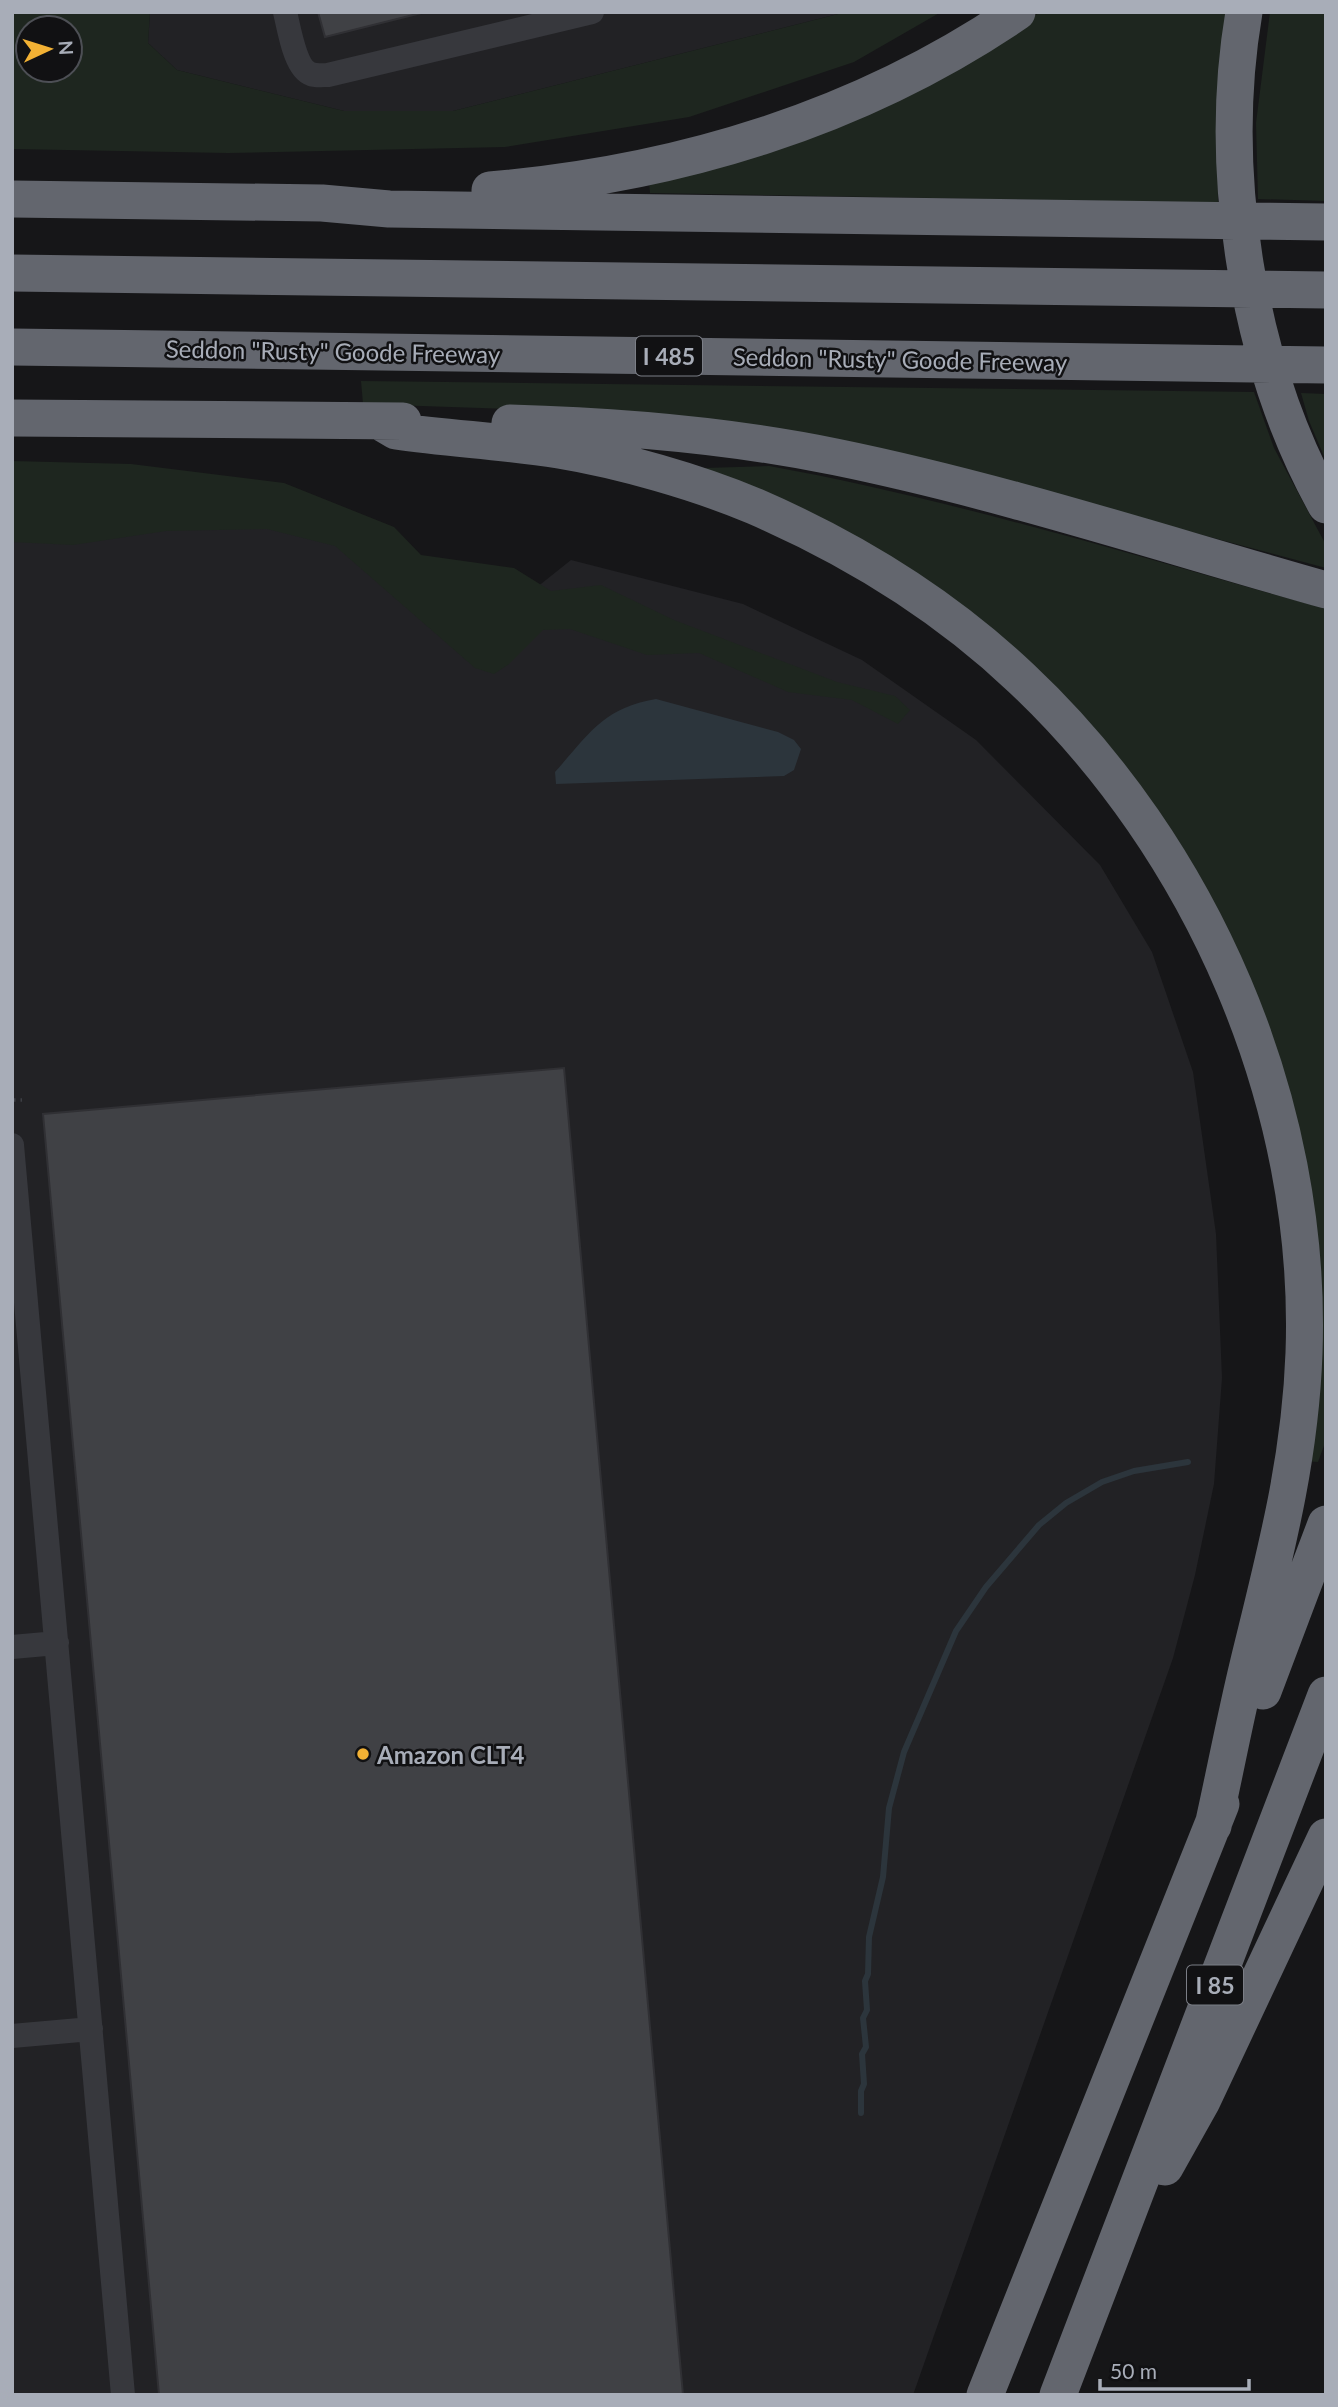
<svg xmlns="http://www.w3.org/2000/svg" width="1338" height="2407" font-family="Lato,sans-serif">
  <style>
    .built { fill: #222225 }
    .green { fill: #1e261f; fill-rule: evenodd }
    .water { fill: #2c353c }
    .lines { fill: none; stroke-linecap: round; stroke-linejoin: round }
    .stream { stroke: #2c353c; stroke-width: 6 }
    .building { fill: #404145; stroke: #303034; stroke-width: 2 }
    .path { stroke: #3d3f44; stroke-width: 3.5; stroke-dasharray: 3.5 5; stroke-linecap: butt }
    .minor { stroke: #37383d; stroke-width: 24 }
    .highway { stroke: #63666e; stroke-width: 37 }
    .poi-dot { fill: #f2b134; stroke: #111113; stroke-width: 2.5 }
    .labels { text-anchor: middle; dominant-baseline: central; stroke-width: 5; stroke-linejoin: round; paint-order: stroke }
    .shield { fill: #111113; stroke: #7b7e86; stroke-width: 2 }
    .shield-label { font-size: 23px; font-weight: bold; fill: #a8adb8 }
    .street-label { font-size: 24px; fill: #a8adb8; stroke: #111113 }
    .poi-label { font-size: 24px; font-weight: bold; fill: #a8adb8; stroke: #111113; text-anchor: start }
  </style>
  <rect width="100%" height="100%" fill="#161618"/>
  <!-- built -->
  <path class="built" d="M150 12H846L453 111H344L177 70 148 43Z
    M12 513 336 521 478 634 571 560 743 604 862 660 976 740 1100 865 1152 952 1193 1072 1216 1234 1222 1378 1214 1484 1195 1575 1173 1658 913 2395H12Z"/>
  <!-- green -->
  <path class="green" d="M12 12H150L148 43 177 70 344 111H453L846 12H941L854 62 689 117 505 147 228 153 12 149ZM28 28H70V70H28Z
    M1040 12H1227L1217 104 1218 203 650 193 649 180 1010 34Z
    M1270 12H1326V201L1258 199 1256 123Z
    M361 381 1254 392 1274 448 1326 545V568L940 465 569 411 363 404Z
    M1301 393 1326 394V461L1309 421Z
    M12 461 131 464 284 483 394 527 421 555 514 568 551 591 601 585 674 620 837 682 895 696 910 710 898 724 852 700 788 692 699 653 647 655 570 629 543 630 509 664 494 674 475 668 335 546 267 529 166 531 73 545 12 542Z
    M769 466C957 500 1141 558 1326 609V1440L1318 1462 1304 1461 1300 1140 1072 712 704 468Z"/>
  <!-- water -->
  <path class="water" d="M656 699 778 732 794 740 801 749 794 770 784 776 556 784 555 772C589 734 603 708 656 699Z"/>
  <g class="lines">
    <!-- stream -->
    <path class="stream" d="M861 2113V2091L864 2084 862 2054 866 2047 863 2018 867 2010 865 1981 868 1974 869 1937 883 1877 889 1808 904 1752 956 1631 986 1587 1039 1525 1066 1503 1102 1482 1134 1471 1188 1462"/>
  </g>
  <!-- building -->
  <path class="building" d="M318 12H425L325 37Z
    M564 1068 683 2395H159L43 1114Z"/>
  <g class="lines">
    <!-- path -->
    <path class="path" d="M12 1100H22"/>
    <!-- minor -->
    <path class="minor" d="M285 12C289 28 295 69 311 74 316 76 323 75 328 75L592 12
      M12 1145 123 2395
      M12 1647 57 1643
      M12 2036 91 2029"/>
    <!-- highway -->
    <path class="highway" d="M1244 12C1217 171 1247 363 1326 505
      M490 190C678 174 860 119 1017 12
      M12 199 322 203 389 209 1326 222
      M12 273 1326 290
      M12 347 1326 365
      M12 418 403 421
      M379 421 396 431C450 439 505 441 559 450 620 460 697 482 754 506 851 548 944 605 1021 678 1202 848 1313 1103 1304 1353 1300 1464 1274 1558 1248 1665 1235 1719 1225 1772 1213 1826
      M510 423C619 426 729 435 836 457 1002 491 1163 544 1326 590
      M1263 1691 1326 1524
      M1165 2167 1202 2101 1326 1837
      M985 2395 1221 1804
      M1058 2395 1326 1695"/>
  </g>
  <!-- markers -->
  <circle class="poi-dot" cx="363" cy="1754" r="7"/>
  <g class="labels">
    <!-- shield labels -->
    <g class="shield">
      <rect x="636" y="336.5" width="66" height="39" rx="5"/>
      <rect x="1187" y="1965.5" width="56" height="39" rx="5"/>
    </g>
    <g class="shield-label">
      <text x="669" y="356">I 485</text>
      <text x="1215" y="1985">I 85</text>
    </g>
    <!-- street labels -->
    <g class="street-label">
      <text transform="translate(333 351) rotate(1)">Seddon "Rusty" Goode Freeway</text>
      <text transform="translate(900 359) rotate(1)">Seddon "Rusty" Goode Freeway</text>
    </g>
    <!-- poi labels -->
    <g class="poi-label">
      <text x="377" y="1754">Amazon CLT4</text>
    </g>
  </g>
  <!-- border -->
  <rect width="1338" height="2407" fill="none" stroke="#a8adb8" stroke-width="28"/>
  <!-- north arrow -->
  <g transform="translate(49 49) rotate(86)"><circle r="33" fill="#111113" stroke="#4d4f55" stroke-width="2"/>
  <path d="M0-5L12 26L0 18L-12 26Z" fill="#f2b134"/>
  <text y="-10" font-size="19" font-weight="bold" text-anchor="middle" fill="#a8adb8">N</text>
  </g>
  <!-- scale -->
  <path d="M1100 2379v10h149v-10" fill="none" stroke="#a8adb8" stroke-width="3.5"/>
  <text x="1110" y="2379" font-size="21" fill="#a8adb8" stroke="#111113" stroke-width="5" paint-order="stroke">50 m</text>
</svg>
